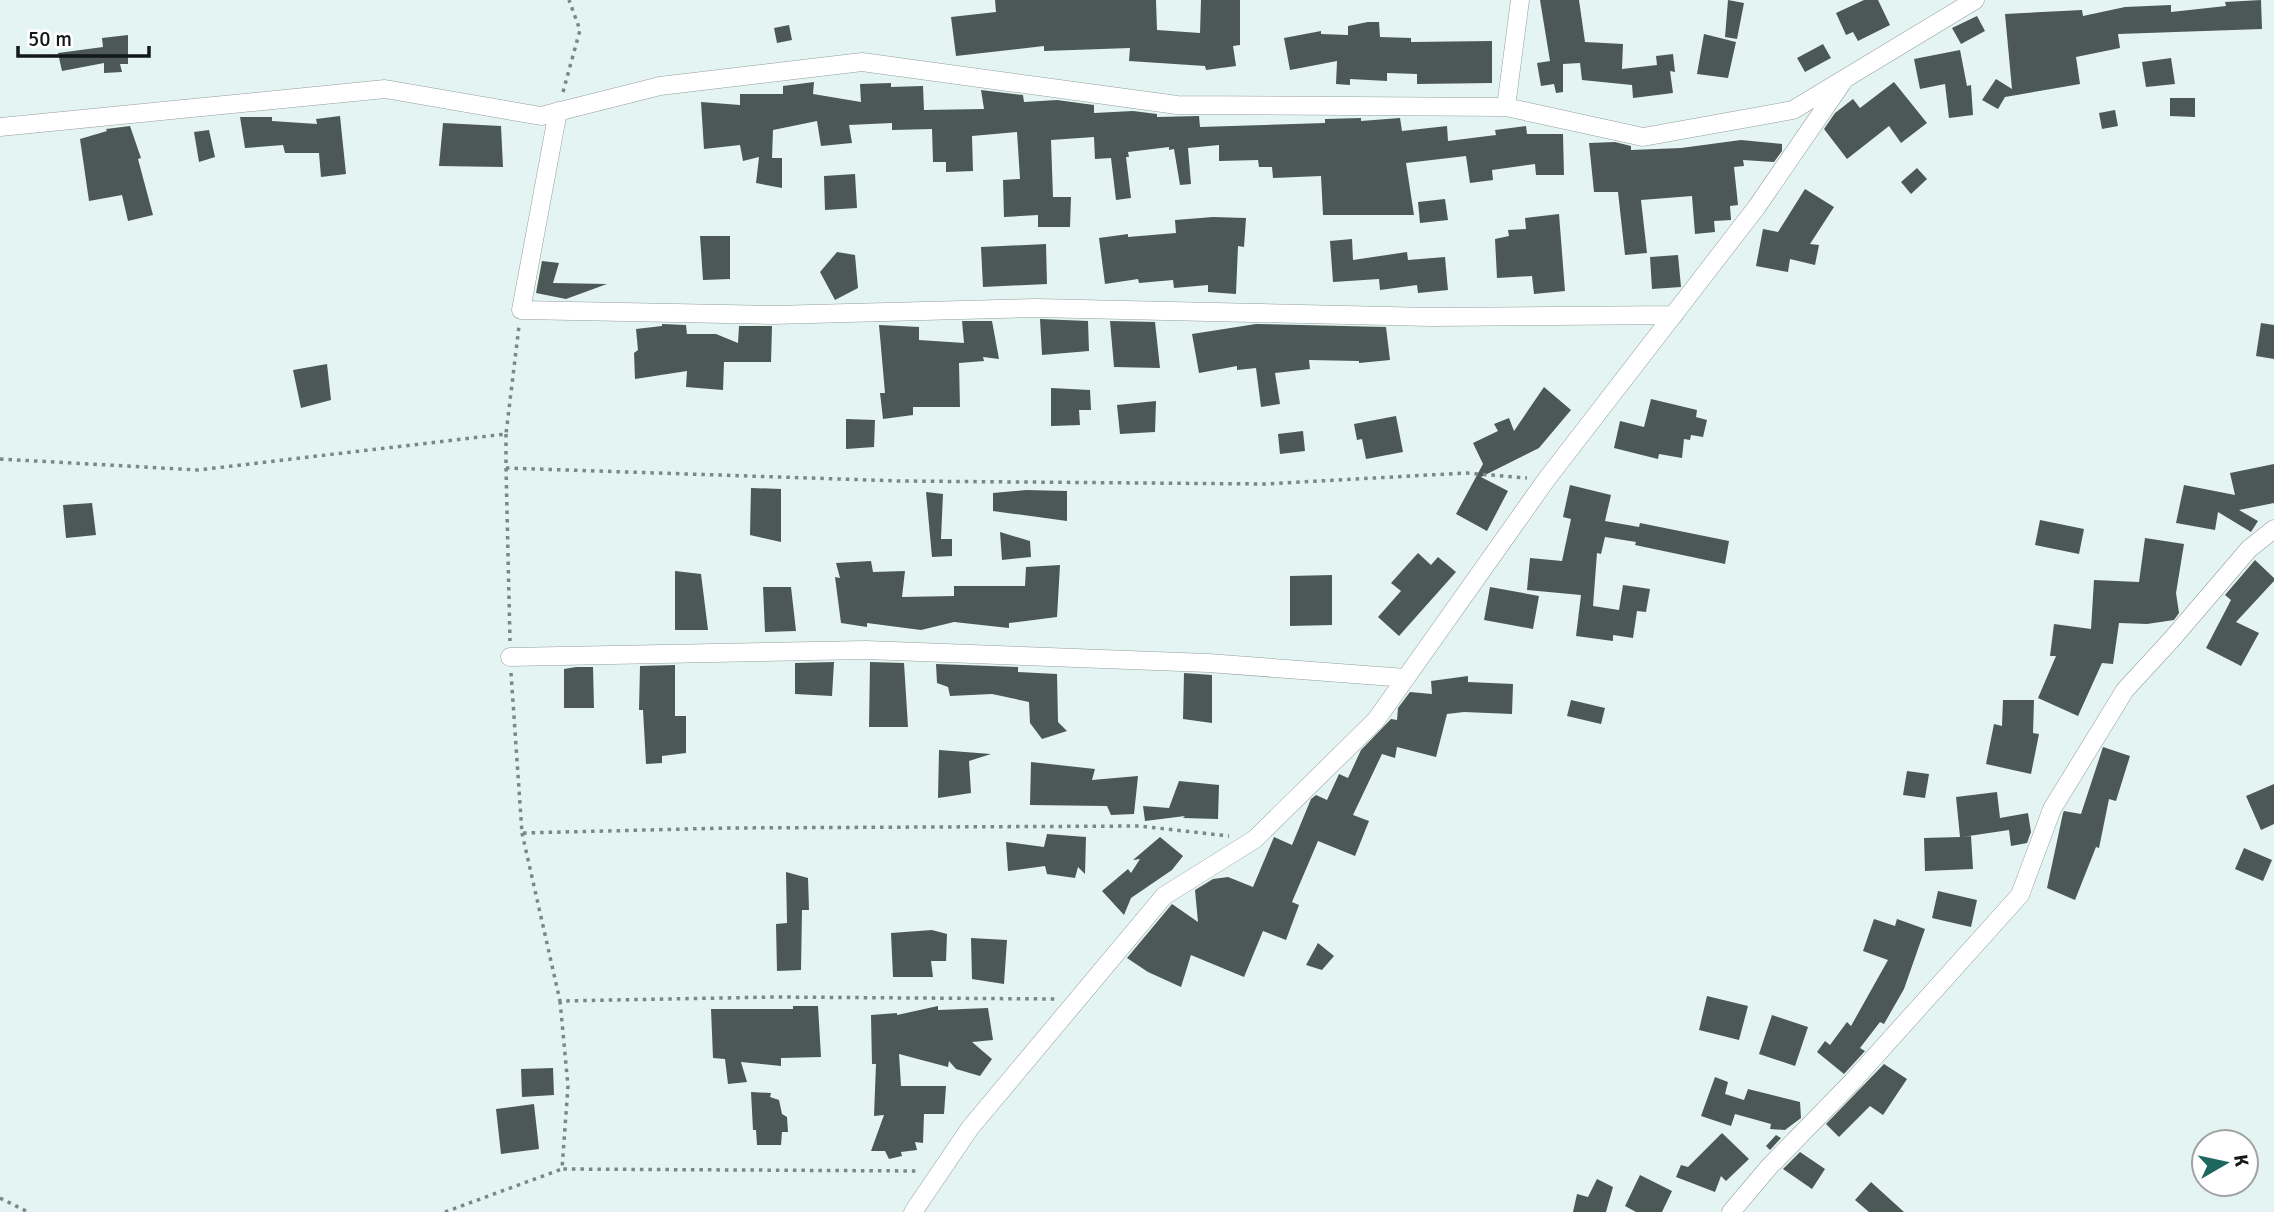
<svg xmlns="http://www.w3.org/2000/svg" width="2274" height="1212" font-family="Signika,sans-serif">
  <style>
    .building { fill: #4b5856 }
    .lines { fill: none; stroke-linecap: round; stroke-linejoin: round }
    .minor-casing { stroke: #909f9c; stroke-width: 19 }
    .path { stroke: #7b8685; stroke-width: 3.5; stroke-dasharray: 3.5 5; stroke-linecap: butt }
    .minor { stroke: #fff; stroke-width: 18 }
  </style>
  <rect width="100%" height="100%" fill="#e4f4f2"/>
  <!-- building -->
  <path class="building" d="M995 0H1156L1157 30 1200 33 1201 0H1240V45L1233 46 1236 66 1206 70 1205 66 1129 61 1130 48 1044 51V46L956 56 951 17 996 12Z
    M1540 0H1579L1585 42 1623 44 1622 69 1657 65 1656 56 1673 54 1675 72 1670 71 1673 93 1633 98 1632 85 1582 80 1580 63 1563 64V92L1556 93 1554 84 1541 86 1537 63 1550 61Z
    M1728 0 1744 3 1737 39 1725 37Z
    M1864 0H1878L1890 25 1858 41 1853 32 1846 35 1836 13Z
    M2261 0 2262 29 2118 34 2120 48 2076 57 2080 84 2005 97 1998 109 1982 100 1996 79 2012 89 2005 14 2082 10 2083 16 2125 7 2171 5V12L2226 6 2225 2Z
    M1977 16 1985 31 1961 44 1952 28Z
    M1368 22H1379L1380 37 1411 38V42L1492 41V83L1417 84V74L1387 73V81L1350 79V85L1336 84 1337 61 1290 70 1284 38 1321 31V34L1348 35V26Z
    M789 25 792 40 777 43 774 28Z
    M1704 34 1736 42 1728 78 1697 74Z
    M128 35V64H120L122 72 104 73V63L62 71 58 53 103 47 102 38Z
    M1823 44 1831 58 1805 72 1797 58Z
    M1960 50 1967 86 1971 85 1973 115 1949 118 1945 84 1920 89 1914 59Z
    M2171 58 2175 84 2146 87 2142 62Z
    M814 82 813 94 861 102 860 84 891 83V87L923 86 924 110 984 109 981 90 1023 95 1024 102 1057 100 1094 105V113L1133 111 1157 114V117L1199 116 1200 127 1325 123V119L1361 118V121L1400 118 1402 131 1447 126 1448 141 1496 135 1495 130 1526 126 1527 134H1563L1564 175H1536L1535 164 1492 170 1493 180 1470 183 1466 156 1406 163 1414 215H1323L1321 176 1273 178 1272 167H1259L1258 160 1219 161V145L1188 148 1191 184 1180 185 1174 149 1169 150V147L1128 152 1129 157H1126L1131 198 1116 200 1111 158 1095 159 1094 137 1051 140 1053 197H1071L1070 227H1038V215L1004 217 1003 180 1020 179 1017 132 972 136 973 171 946 172V162H933L932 129 892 130V123L849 125 852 143 821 146 817 121 773 130 772 158H782V188L756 183 759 157 743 161 740 145 704 149 701 102 740 105V94H783V86Z
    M1894 82 1927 123 1901 143 1889 126 1847 159 1824 129 1835 113 1853 99 1860 108Z
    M2170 98H2195V117L2170 116Z
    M2115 110 2118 126 2102 129 2099 113Z
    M340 116 346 174 321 177 319 153H285L283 145 245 148 240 117H272V121L317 124 316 119Z
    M443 123 501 126 503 167 439 166Z
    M130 126 141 158 138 159 153 215 128 221 122 195 89 201 80 139 107 131 106 129Z
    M209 130 215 157 199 162 194 132Z
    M1741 140 1782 144V151L1774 162 1743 160 1744 166 1734 167 1738 205 1730 206 1731 220 1714 221 1715 232 1695 234 1692 196 1641 200 1647 253 1625 255 1618 192H1594L1589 143 1615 142 1631 146V150L1681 148Z
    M1917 168 1927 179 1911 194 1901 182Z
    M855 174 857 208 825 210 824 176Z
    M1805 189 1834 207 1810 244 1819 245 1815 265 1790 259 1788 272 1756 266 1763 229 1778 232Z
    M1445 199 1448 220 1420 223 1418 202Z
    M1559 214 1565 291 1534 294 1532 276 1497 278 1495 239 1509 236 1508 230 1526 229 1525 218Z
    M1213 217 1246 218 1244 247 1238 246 1236 294 1208 292V285L1174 288 1173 280 1139 283 1138 279 1105 284 1099 238 1128 234V237L1176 233 1175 220Z
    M700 236H730V279L703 280Z
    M1352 239 1353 260 1407 252 1408 260 1445 257 1448 290 1418 293 1417 285 1380 290 1379 279 1333 282 1330 241Z
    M1046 244 1047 284 983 287 981 247Z
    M837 252 855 255 858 288 835 300 820 272Z
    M1678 255 1681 287 1652 289 1650 257Z
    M542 261 559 263 553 283 607 284 566 299 536 293Z
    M1040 319 1088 321 1089 351 1042 355Z
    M962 321H992L999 359 983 357 984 361 959 363 960 407H913V415L883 419 880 393H885L879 325 919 327V340L964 343Z
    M1110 321 1155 322 1160 368 1114 367Z
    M2261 323 2274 325V359L2256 356Z
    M662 324 686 325 687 334H716L738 343 739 326H772L771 362H724L723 390 686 387 687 371 635 379 634 353 638 350 636 329 662 326Z
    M1256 324 1386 327 1390 360 1359 363V361L1309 360 1310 369 1275 373 1280 404 1261 407 1256 368 1237 370V366L1199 373 1192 334Z
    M327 364 331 400 301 408 293 370Z
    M1544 387 1571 410 1539 448 1481 477 1508 491 1487 531 1456 514 1483 464 1473 443 1498 431 1494 424 1509 418 1514 431Z
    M1051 388 1090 390 1091 410H1079L1080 425 1051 426Z
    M1651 399 1697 410 1696 417 1707 420 1703 437 1691 435 1690 440 1684 439 1682 458 1659 454 1658 459 1614 448 1620 421 1644 427Z
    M1156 401 1155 432 1120 434 1117 405Z
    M1396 416 1403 452 1366 459 1362 439 1357 440 1354 424Z
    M846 419 875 420 874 447 846 449Z
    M1303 431 1305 451 1280 454 1278 434Z
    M2274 464V503L2239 510 2258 521 2251 532 2218 512 2215 530 2176 523 2184 485 2235 495 2230 473Z
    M1570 485 1611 495 1605 521 1639 527 1640 523 1729 541 1725 564 1635 545 1636 542 1605 537 1601 554 1597 553 1593 606 1619 610 1623 585 1650 589 1646 612 1637 611 1633 638 1613 635V641L1576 636 1581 595 1527 590 1530 558 1562 561 1571 519 1563 517Z
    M751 488 781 489V542L750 535Z
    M1026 490 1067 491V521L993 511V493Z
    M926 492 943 494 941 539H952V556L932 557Z
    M92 503 96 535 66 538 63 505Z
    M2040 520 2084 529 2079 554 2035 545Z
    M1000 532 1030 541 1031 557 1002 560Z
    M2145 538 2184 544 2176 593 2179 613 2174 620 2147 624 2119 623 2113 664 2102 663 2078 716 2038 698 2056 656H2050L2054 624 2091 629 2094 580 2139 582Z
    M1418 553 1431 565 1438 557 1456 572 1399 636 1378 617 1401 591 1391 583Z
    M2255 560 2274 578V581L2236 622 2259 633 2241 666 2206 648 2231 600 2225 595Z
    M871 561 873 572 905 571 902 597 954 596V586H1025L1026 567 1060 565 1057 617 1009 623V628L954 622 921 630 867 623V627L841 623 835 577 840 578 836 563Z
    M675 571 701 574 708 630H675Z
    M1332 575V625L1290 626V576Z
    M763 587H791L796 631 765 632Z
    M1490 587 1539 596 1533 629 1484 620Z
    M834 662 832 696 795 694V663Z
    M870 662 904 663 908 727H869Z
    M936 664 1018 667V672L1057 674 1058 722 1067 731 1042 739 1030 723 1029 702 992 694 950 696 948 687 937 683Z
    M675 665V716H686V753L662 756V763L646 764 643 710H639L640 666Z
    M576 667H593L594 708H564V669Z
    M1184 673 1212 675V723L1183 719Z
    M1468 676V682L1513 684 1512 714 1464 712 1447 714 1436 757 1397 747 1395 758 1382 754 1353 815 1369 821 1355 856 1318 841 1292 902 1299 905 1286 940 1263 931 1244 977 1191 955 1181 987 1148 972 1127 958 1172 904 1198 922 1195 890 1213 879 1228 877 1253 887 1274 837 1292 845 1311 799 1316 795 1327 800 1339 774 1348 778 1361 750 1391 719 1397 720 1398 708 1410 692 1432 694 1431 681Z
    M1571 700 1605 708 1601 724 1567 716Z
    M2003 700H2034L2033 733 2039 734 2031 774 1986 764 1994 724 2002 726Z
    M2103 747 2130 756 2116 801 2109 799 2099 848 2096 847 2075 900 2047 888 2063 813 2064 811 2081 814Z
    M939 750 991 754 969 761 971 793 938 798Z
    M1031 762 1095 769 1092 780 1138 776 1134 814 1111 815 1107 806 1030 805Z
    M1907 771 1929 774 1925 798 1903 795Z
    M1179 781 1219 785 1218 819 1183 818 1185 816 1145 821 1143 806 1169 808Z
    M2274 784V824L2261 830 2246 796Z
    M1997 792 2000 818 2028 813 2031 832 2027 843 2011 846 2009 830 1962 837 1971 836 1973 869 1925 871 1924 838 1960 837 1956 797Z
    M1047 834 1086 837 1085 874 1078 867 1075 878 1047 874 1045 866 1008 871 1006 842 1044 847Z
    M1160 837 1183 856 1172 870 1131 898 1124 915 1102 891 1128 869 1131 873 1140 859 1133 860Z
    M2244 848 2272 860 2263 881 2235 869Z
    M786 872 808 878 809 910H802L801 970 777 971 776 924 787 923Z
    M1938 891 1977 900 1971 927 1932 918Z
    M1874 919 1895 926 1897 919 1925 929 1904 989 1884 1024 1880 1022 1860 1048 1865 1051 1844 1074 1817 1052 1825 1041 1830 1045 1847 1022 1851 1026 1888 960 1863 951Z
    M932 930 947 934 946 961H931L933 977H893L891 933Z
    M971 938 1007 940 1004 984 972 979Z
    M1318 943 1334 956 1322 970 1306 965Z
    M1707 996 1748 1006 1739 1040 1699 1030Z
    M793 1006H818L821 1057 781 1058V1066L741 1062 747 1082 728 1084 725 1059 713 1058 711 1009H793Z
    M938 1006V1010L988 1008 993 1040 972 1042 992 1059 980 1076 956 1069 949 1061 948 1067 899 1054 901 1086H946L944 1114H924L923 1143 915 1142 917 1150 901 1152 902 1156 889 1159 885 1151H871L884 1115 874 1116 876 1064H872L871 1015 897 1013V1015Z
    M1772 1015 1808 1027 1795 1066 1759 1054Z
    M1884 1064 1907 1079 1883 1115 1870 1106 1839 1137 1826 1124Z
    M553 1068 554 1095 522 1097 521 1069Z
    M1715 1077 1728 1082 1725 1094 1744 1100 1748 1089 1800 1102 1801 1118 1785 1130 1770 1129 1771 1124 1735 1114 1731 1126 1701 1116Z
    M751 1092 771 1093 770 1097 779 1100 782 1114 787 1117 788 1132H782L781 1145H757L756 1130H753Z
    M534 1104 539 1149 501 1154 496 1109Z
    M1722 1133 1749 1159 1726 1181 1721 1176 1715 1192 1676 1177 1681 1165 1688 1167Z
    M1776 1135 1781 1138 1770 1150 1766 1146Z
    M1800 1152 1825 1169 1812 1189 1783 1169Z
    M1640 1175 1672 1191 1662 1212H1636L1625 1206Z
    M1597 1179 1613 1187 1606 1212H1573L1577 1194 1588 1197Z
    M1871 1182 1904 1212H1869L1855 1200Z"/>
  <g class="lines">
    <!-- minor casing -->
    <g class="minor-casing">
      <path id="minor" d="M1506 107 1520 0
        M558 111 521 310 773 315 1036 308 1431 317 1674 315
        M0 127 385 89 541 116 660 86 862 62 1177 105 1506 107 1643 137 1793 110 1975 0
        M510 657 866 650 1208 663 1406 678
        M913 1212 970 1128 1164 896 1255 839 1376 720 1546 480 1756 208 1842 83
        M1731 1212 1769 1167 1852 1082 2020 895 2052 809 2125 690 2172 639 2249 549 2274 529"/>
    </g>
    <!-- path -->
    <path class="path" d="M563 92 580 30 569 0
      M506 434V468L900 481 1264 484 1466 473 1527 478
      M0 459 198 470 506 434 519 326
      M506 468 510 641
      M511 673 522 833 729 828 1139 826 1229 836
      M522 833 560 1001 775 997 1055 999
      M560 1001 568 1086 562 1169 920 1171
      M0 1198 28 1212
      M445 1212 562 1169"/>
    <!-- minor -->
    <use href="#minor" class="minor"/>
  </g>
  <!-- north arrow -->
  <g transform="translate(2225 1163) rotate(81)"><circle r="33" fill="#ffffff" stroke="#a1a3a3" stroke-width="2"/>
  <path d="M0-5L12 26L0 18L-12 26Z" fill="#1d675f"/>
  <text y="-10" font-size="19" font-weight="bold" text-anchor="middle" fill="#131818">K</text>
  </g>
  <!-- scale -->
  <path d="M18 46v10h131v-10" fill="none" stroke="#131818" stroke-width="3.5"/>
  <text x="28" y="46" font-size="21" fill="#131818" stroke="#ffffff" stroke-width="5" paint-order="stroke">50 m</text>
</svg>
